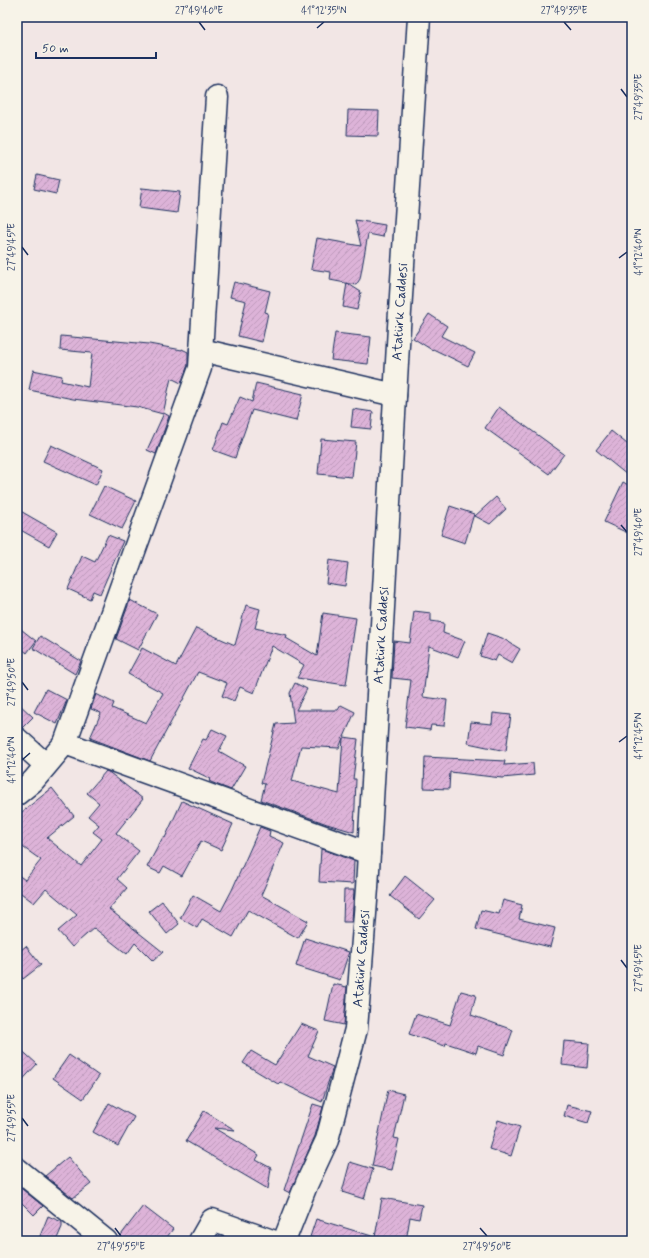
<svg xmlns="http://www.w3.org/2000/svg" width="649" height="1258" font-family="Mynerve,sans-serif">
  <style>
    .building { fill: url(#building-hatch); stroke: #1b2f5e; fill-rule: evenodd }
    .lines { fill: none; stroke-linecap: round; stroke-linejoin: round }
    .minor-casing { stroke: #1b2f5e; stroke-width: 25 }
    .minor { stroke: #f7f3e8; stroke-width: 22 }
    .ticks { fill: none; stroke: #1b2f5e; stroke-width: 1.5 }
    .labels { text-anchor: middle; dominant-baseline: central; stroke-width: 4; stroke-linejoin: round; paint-order: stroke }
    .street-label { font-size: 14px; fill: #1b2f5e; stroke: #f7f3e8 }
    .neatline { fill: none; stroke: #1b2f5e; stroke-width: 1.5 }
    .ticks-label { font-size: 10px; text-anchor: middle; fill: #1b2f5e }
  </style>
  <defs>
    <pattern id="building-hatch" width="6" height="6" patternUnits="userSpaceOnUse"><rect width="6" height="6" fill="#ddb3d8"/><path d="M-1 1l2-2M0 6l6-6M5 7l2-2" fill="none" stroke="#bd9abc"/></pattern>
  </defs>
  <rect width="100%" height="100%" fill="#f2e6e5"/>
  <filter id="ink" filterUnits="userSpaceOnUse"><feTurbulence type="fractalNoise" baseFrequency=".025" numOctaves="2"/><feDisplacementMap in="SourceGraphic" scale="8" xChannelSelector="R" yChannelSelector="G"/><feConvolveMatrix kernelMatrix="1 2 1 2 8 2 1 2 1" color-interpolation-filters="sRGB"/></filter>
  <g filter="url(#ink)">
    <!-- building -->
    <path class="building" d="M348 110 379 111 378 136 347 135Z
      M37 175 59 180 56 194 34 189Z
      M142 188 180 192 177 213 139 208Z
      M355 220 385 225 383 237 368 234 360 279 356 285 330 280 331 272 311 269 317 238 361 246Z
      M234 282 270 291 265 312 268 313 262 342 238 336 246 301 230 297Z
      M347 283 361 292 357 310 343 307Z
      M429 314 447 326 441 336 475 353 468 366 433 349 432 350 413 338Z
      M335 333 371 337 368 364 331 360Z
      M61 336 149 344 182 350V349L188 352V365L181 383 171 378 163 414 137 407 73 399 29 390 33 370 62 376 61 381 88 387 92 353 60 350Z
      M256 383 303 394 296 421 252 410 235 458 213 450 223 422 228 424 240 397 252 402Z
      M499 407 564 454 549 474 485 428Z
      M353 409 373 412 371 429 351 427Z
      M164 413 169 416 156 454 147 450Z
      M611 431 632 448V479L596 450Z
      M321 439 356 442 352 477 318 474Z
      M51 445 103 469 96 485 43 461Z
      M623 482 632 487V535L604 522Z
      M104 486 136 501 122 529 90 514Z
      M496 497 506 509 490 524 475 516Z
      M450 506 474 514 465 543 441 535Z
      M17 509 57 532 49 546 17 528Z
      M108 535 123 541 100 594 93 591 90 599 68 589 82 556 95 562Z
      M329 560 348 563 345 586 326 583Z
      M130 600 157 614 138 650 116 639Z
      M246 605 260 609 255 628 287 635 286 638 317 656 323 613 356 618 346 685 297 678 304 665 272 646 254 693 240 687 234 701 222 696 227 683 198 672 150 761 90 738 101 713 91 709 96 694 114 703 112 708 146 723 163 693 128 674 142 648 176 666 196 628 235 645Z
      M414 611 431 613V621L444 623 443 633 465 641 458 657 429 646 423 697 447 700 444 726 431 725 430 730 405 727 411 680 392 678 394 641 410 643Z
      M17 626 36 641 27 653 17 645Z
      M487 633 502 638 520 649 512 663 498 655 495 661 480 656Z
      M40 636 81 661 75 674 33 648Z
      M295 683 307 689 296 710H338L341 705 355 712 344 737 358 739 353 779H356L354 832 327 824 261 800 265 784 261 783 276 724 294 723 290 693ZM343 738 339 794 292 781 301 746 339 748Z
      M46 689 67 700 57 724 34 712Z
      M17 702 33 717 22 728 17 727Z
      M493 713 511 715 506 751 468 743 471 722 492 724Z
      M212 729 227 736 219 751 245 766 231 790 213 783 209 781 211 779 188 768 203 739 206 740Z
      M425 757 505 761 504 765 533 763 534 775 502 778 450 772 449 789 424 788Z
      M106 771 110 773 143 799 116 833 139 851 117 879 127 888 109 909 163 952 153 961 135 943 127 954 94 928 72 947 58 931 77 915 46 889 34 903 17 890V874L25 880 41 860 17 843V816L52 788 74 816 47 838 81 866 102 839 93 832 99 825 88 816 99 803 87 793Z
      M182 801 233 824 221 850 201 841 182 876 164 866 160 873 147 867 163 837 165 838Z
      M260 827 270 831 269 836 284 843 261 895 308 921 298 938 248 910 233 937 202 919 197 928 180 918 193 895 221 911 232 890Z
      M321 849 354 861 353 884 319 882Z
      M405 876 435 900 419 919 390 896Z
      M344 890H354L352 922H343Z
      M503 900 522 905 519 919 555 928 550 947 476 929 481 910 499 914Z
      M162 901 179 924 167 934 149 911Z
      M305 938 349 952 340 980 296 966Z
      M26 946 41 965 23 979 17 971V953Z
      M333 984 347 987 344 1025 325 1021Z
      M461 991 476 995 471 1015 513 1030 504 1055 478 1046 476 1053 446 1043 445 1046 409 1034 416 1014 450 1025Z
      M301 1024 319 1031 308 1056 333 1067 322 1102 280 1082 278 1084 243 1063 251 1051 275 1065Z
      M564 1041 589 1043 587 1068 562 1065Z
      M17 1046 37 1064 17 1086Z
      M69 1055 99 1076 83 1099 53 1078Z
      M388 1090 404 1094 394 1138 399 1139 392 1170 372 1166Z
      M109 1103 134 1117 118 1146 93 1132Z
      M313 1104 323 1107 315 1136 290 1193 284 1190Z
      M567 1105 592 1111 588 1123 564 1116Z
      M204 1111 235 1130 214 1128 259 1155 256 1160 271 1168 268 1189 186 1141Z
      M498 1120 520 1127 511 1156 489 1149Z
      M68 1157 91 1184 73 1198 45 1176Z
      M350 1162 373 1169 364 1199 342 1192Z
      M17 1185 43 1206 34 1215 17 1198Z
      M382 1198 422 1205 419 1219 410 1217 406 1241H322L310 1237 316 1219 375 1237Z
      M143 1206 173 1229 164 1241H118V1239Z
      M48 1216 62 1222V1227L56 1241H38Z"/>
    <g class="lines">
      <!-- minor casing -->
      <g class="minor-casing">
        <g id="minor">
          <path d="M201 350 395 395"/>
          <path d="M17 739 46 765"/>
          <path d="M65 743 369 853"/>
          <path d="M17 794 33 781 65 743 200 368 217 97"/>
          <path d="M17 1169 106 1241"/>
          <path d="M200 1241 212 1220 272 1241"/>
          <path id="s1" d="M284 1241 307 1183 327 1140 356 1029 367 888 399 327 419 17"/>
        </g>
      </g>
      <!-- minor -->
      <use href="#minor" class="minor"/>
    </g>
  </g>
  <!-- ticks -->
  <path class="ticks" d="M199 22 205 30M564 22 571 30M317 28 324 22M621 89 627 97M22 247 28 255M619 258 627 252M621 525 627 532M22 682 28 690M619 742 627 736M22 760 30 753M621 960 627 968M22 1118 28 1126M115 1228 121 1236M480 1228 487 1236"/>
  <g class="labels">
    <!-- street labels -->
    <g class="street-label">
      <text stroke="none"><textPath href="#s1" startOffset="943">Atatürk Caddesi</textPath></text>
      <text stroke="none"><textPath href="#s1" startOffset="619">Atatürk Caddesi</textPath></text>
      <text stroke="none"><textPath href="#s1" startOffset="295">Atatürk Caddesi</textPath></text>
    </g>
  </g>
  <!-- margin -->
  <rect width="649" height="1258" fill="none" stroke="#f7f3e8" stroke-width="44"/>
  <!-- scale -->
  <path d="M36 52v6h120v-6" fill="none" stroke="#1b2f5e" stroke-width="2"/>
  <text x="42" y="52" font-size="12" fill="#1b2f5e" stroke="#f7f3e8" stroke-width="3" paint-order="stroke">50 m</text>
  <rect x="22" y="22" width="605" height="1214" class="neatline"/>
  <g class="ticks-label">
    <text x="199" y="14">27°49'40"E</text>
    <text x="324" y="14">41°12'35"N</text>
    <text x="564" y="14">27°49'35"E</text>
    <text transform="translate(638 97) rotate(-90)" y="4">27°49'35"E</text>
    <text transform="translate(11 247) rotate(-90)" y="4">27°49'45"E</text>
    <text transform="translate(638 252) rotate(-90)" y="4">41°12'40"N</text>
    <text transform="translate(638 532) rotate(-90)" y="4">27°49'40"E</text>
    <text transform="translate(11 682) rotate(-90)" y="4">27°49'50"E</text>
    <text transform="translate(638 736) rotate(-90)" y="4">41°12'45"N</text>
    <text transform="translate(11 760) rotate(-90)" y="4">41°12'40"N</text>
    <text transform="translate(638 968) rotate(-90)" y="4">27°49'45"E</text>
    <text transform="translate(11 1118) rotate(-90)" y="4">27°49'55"E</text>
    <text x="121" y="1250">27°49'55"E</text>
    <text x="487" y="1250">27°49'50"E</text>
  </g>
</svg>
